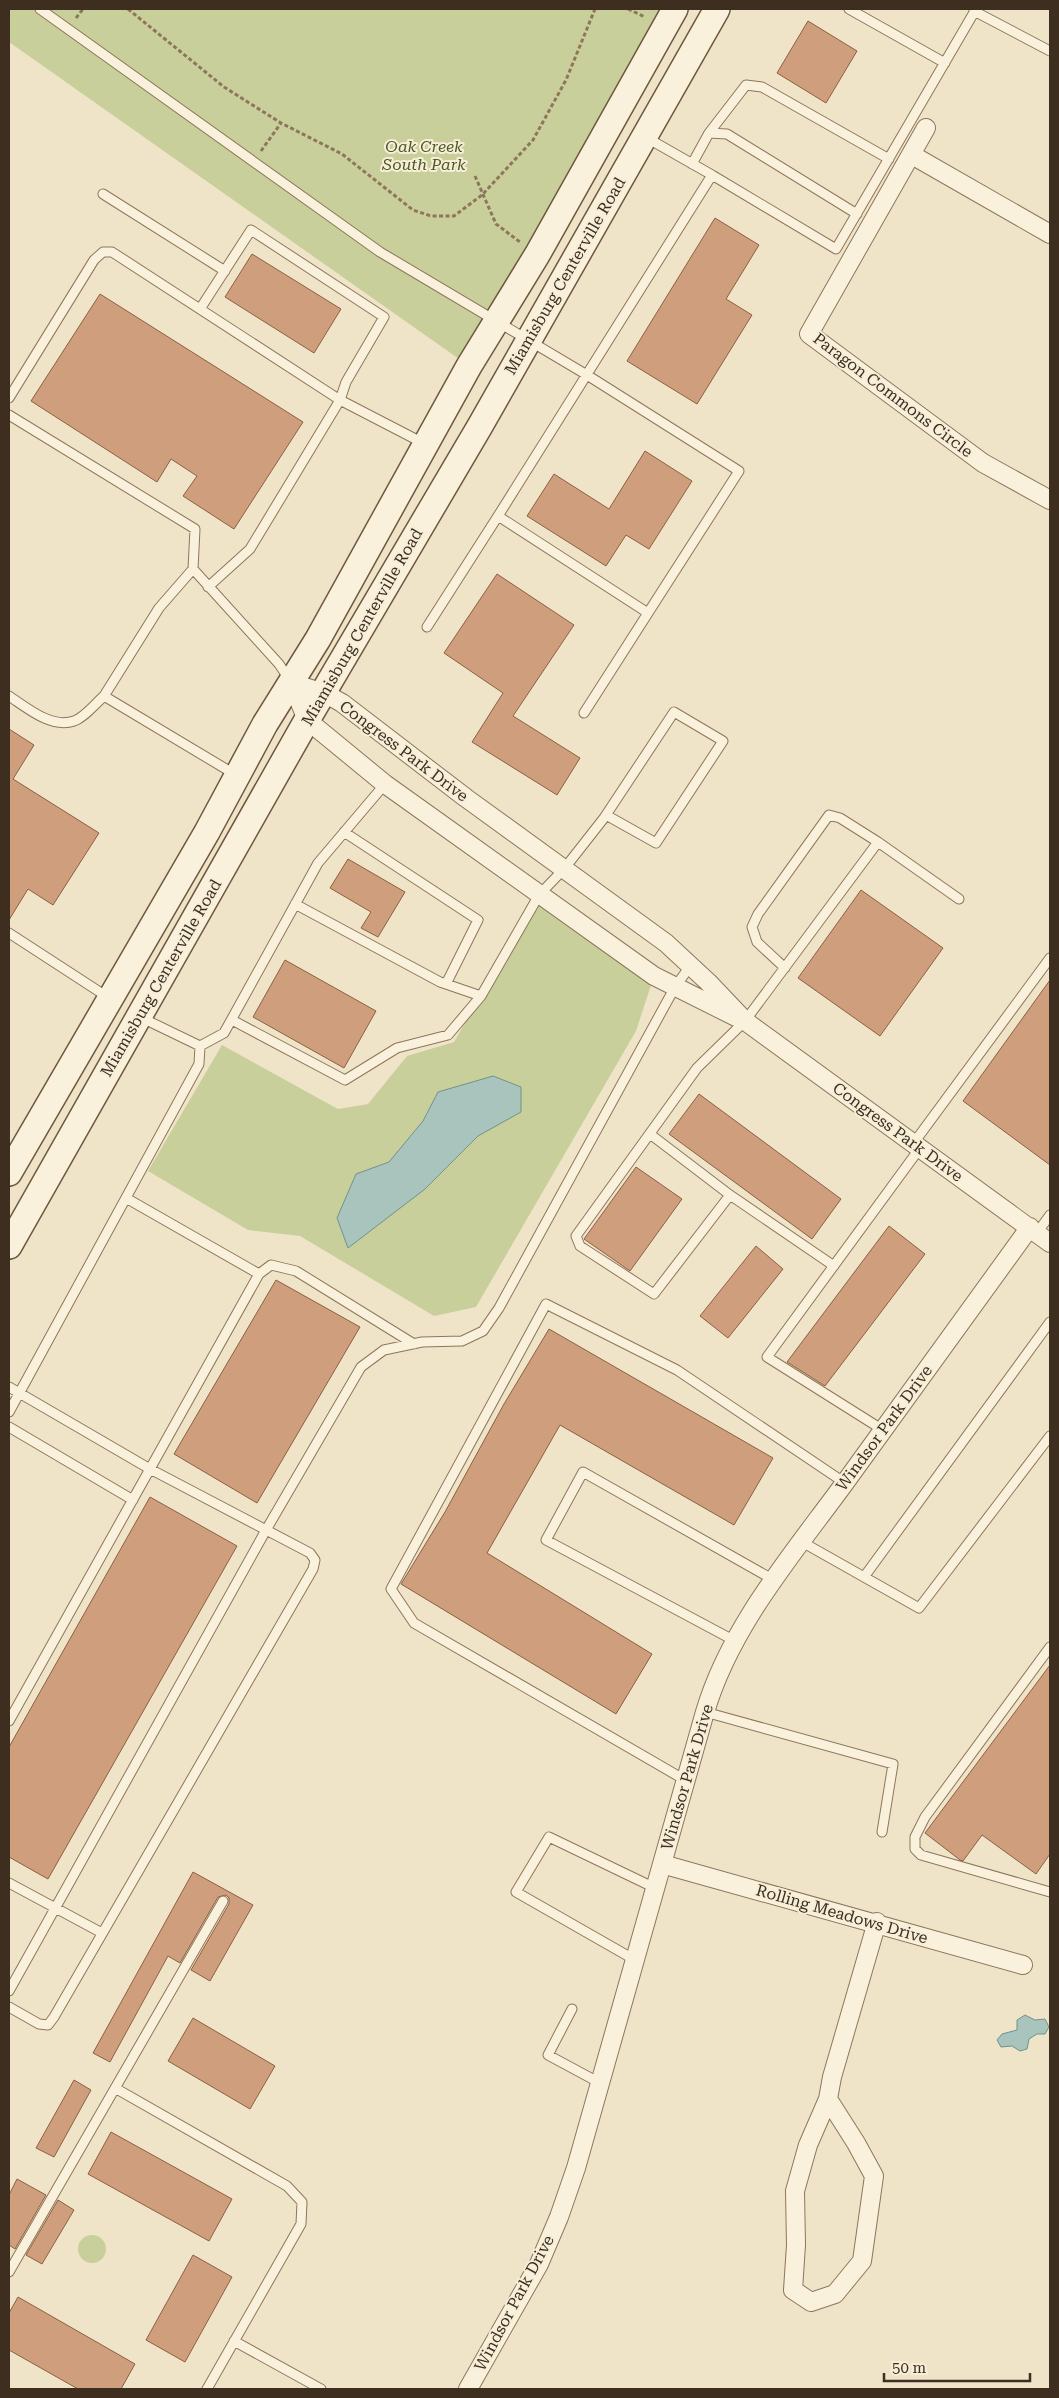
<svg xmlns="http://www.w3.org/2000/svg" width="1059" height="2398" font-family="'Roboto Serif',serif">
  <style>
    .green { fill: #c9cf9b }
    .water { fill: #a9c4bc; stroke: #6f938a }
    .building { fill: #cf9f7d; stroke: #8d5f41 }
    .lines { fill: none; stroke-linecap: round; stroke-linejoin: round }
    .lane-casing { stroke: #8d765c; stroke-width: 11 }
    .street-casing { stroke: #8d765c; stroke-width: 20 }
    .secondary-casing { stroke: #6f573f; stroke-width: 28 }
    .path { stroke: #8d765c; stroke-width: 3; stroke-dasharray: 4 2.5; stroke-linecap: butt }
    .lane { stroke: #faf1dc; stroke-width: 9 }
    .street { stroke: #faf1dc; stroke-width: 18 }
    .secondary { stroke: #faf1dc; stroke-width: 25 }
    .labels { text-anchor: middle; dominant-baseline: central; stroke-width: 4; stroke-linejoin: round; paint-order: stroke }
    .park-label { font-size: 16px; font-style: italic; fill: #4d5a26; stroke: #f7eed8 }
    .street-label { font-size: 16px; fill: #3d2e20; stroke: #f7eed8 }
  </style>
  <rect width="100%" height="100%" fill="#f0e4c8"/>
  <!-- green -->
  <path class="green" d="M9 9H675L469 366 9 42Z
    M539 895 654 976 636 1031 476 1307 434 1316 300 1236 248 1230 148 1171 222 1045 338 1109 368 1104 407 1056 454 1042Z
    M78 2249a14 14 0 1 1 28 0a14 14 0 1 1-28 0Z"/>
  <!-- water -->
  <path class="water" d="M493 1076 521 1087V1112L478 1136 425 1189 348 1248 337 1218 356 1174 389 1162 423 1121 438 1092Z
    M1025 2015 1035 2020 1045 2019 1049 2027 1045 2034H1037L1029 2039 1027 2049 1020 2051 1012 2046 1001 2047 997 2040 1002 2034 1017 2030V2020Z"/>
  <!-- building -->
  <path class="building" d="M808 21 857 51 826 103 777 73Z
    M715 218 759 245 726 299 752 315 697 404 627 361Z
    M252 254 341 309 314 353 225 297Z
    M100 294 303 422 234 529 183 496 197 476 171 459 157 482 31 401Z
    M645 451 692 481 649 549 626 535 606 566 527 516 554 474 609 509Z
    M497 574 574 625 513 716 580 758 557 795 472 742 503 693 444 653Z
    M9 729 34 745 13 779 99 833 53 905 28 889 9 920Z
    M348 859 405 892 378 937 361 928 371 912 330 888Z
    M861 890 943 948 880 1036 798 978Z
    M285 960 376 1011 344 1068 253 1017Z
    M1050 980V1165L963 1101Z
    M699 1094 841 1199 812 1239 669 1134Z
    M636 1167 682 1199 630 1271 584 1239Z
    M889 1226 925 1254 825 1386 787 1362Z
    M756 1246 783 1269 728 1338 700 1316Z
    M276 1280 360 1327 257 1503 174 1454Z
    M549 1329 773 1458 734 1525 560 1425 487 1553 652 1654 616 1714 401 1584 445 1512 504 1404Z
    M150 1497 237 1546 48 1879 9 1857V1747Z
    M1050 1665V1854L1036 1874 982 1835 963 1861 960 1860 925 1833Z
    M193 1872 253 1905 210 1981 191 1970 229 1904V1898L226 1895 218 1897 180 1963 168 1956 110 2062 93 2053Z
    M193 2018 275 2066 250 2109 168 2061Z
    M74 2080 91 2090 54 2157 36 2148Z
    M111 2132 232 2199 209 2241 88 2174Z
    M17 2179 46 2195 15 2249 9 2245V2195Z
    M58 2200 74 2210 42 2264 26 2255Z
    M193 2255 232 2277 185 2362 146 2340Z
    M18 2297 135 2364 121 2389H78L9 2350V2313Z"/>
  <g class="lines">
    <!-- lane casing -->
    <g class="lane-casing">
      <path id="lane" d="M40 9 380 252 587 375 739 471 648 613 498 516 712 175 647 138
        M849 9 945 63
        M974 11 1050 51
        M709 133 746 85 762 87 889 159
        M692 164 709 133 727 134 857 214
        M712 175 836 249 976 9
        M103 194 225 271
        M200 309 251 230 384 317 346 382 340 400 250 549 208 587
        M9 398 94 260 103 252H112L340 400 425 444
        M9 415 195 529 193 569 279 664 289 679
        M427 627 498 516
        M9 696C26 707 51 729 74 721 84 718 96 703 104 696L236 775
        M104 696 159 608 193 569
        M584 713 648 613
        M344 832 478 920 446 984
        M295 904 440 982 481 996
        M9 933 109 998
        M785 968 757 942 752 927 758 914 829 815 840 818 878 842
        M140 1017 200 1046 224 1033 318 863 385 784
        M232 1020 345 1080 397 1048 448 1035 481 996 539 895 564 869 604 818 606 815 674 712 723 741 656 843 606 815
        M650 1134 730 1195
        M913 1144 1050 958
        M126 1198 259 1274
        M1037 1233 1050 1215
        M834 1266 730 1195 654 1294 580 1246 576 1236 697 1068 745 1021 878 842 959 899
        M9 1387 150 1469 310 1553 315 1560 313 1569 54 2017 48 2025 39 2024 9 2007
        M9 1412 199 1064 200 1046
        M9 1427 133 1500
        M883 1430 767 1357 920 1148
        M802 1542 919 1608 1050 1436
        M864 1577 1050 1322
        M735 1641 546 1540 583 1472 774 1580
        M1050 1647 925 1817 915 1837V1849L921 1855 1050 1892
        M705 1712 893 1764 882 1832
        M9 1721 259 1274 271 1265 296 1271 414 1344
        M685 1780 414 1623 391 1589 546 1304 677 1370 845 1483
        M9 1883 102 1933
        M635 1960 516 1892 549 1837 655 1888
        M9 1991 266 1530 361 1367 384 1350 422 1342 462 1341 483 1331 499 1308 675 987 691 965
        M572 2009 548 2055 600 2083
        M115 2088 287 2186 302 2202 301 2224 207 2389
        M9 2272 223 1901
        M234 2341 321 2389"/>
    </g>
    <!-- street casing -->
    <g class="street-casing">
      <path id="street" d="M926 128 809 334 983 463 1050 500
        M912 155 1050 234
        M292 683 324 693 342 703 466 798 666 943 708 982 745 1021 1050 1243
        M292 683 307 720 385 784 654 976 736 1017
        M662 1864 1023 1965
        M828 2099 856 2143 874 2176 862 2261 835 2294 811 2302 793 2290 796 2245 795 2191 808 2145 828 2099 832 2077 877 1922
        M468 2389 539 2264 559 2217 576 2168 705 1712C730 1627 792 1555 844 1484 906 1399 968 1313 1030 1227"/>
    </g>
    <!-- secondary casing -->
    <g class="secondary-casing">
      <path id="secondary" d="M9 1173 207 832 265 724 318 639 469 366 537 255 675 9
        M9 1246 307 720 480 426 717 9"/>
    </g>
    <!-- path -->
    <path class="path" d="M128 9 224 87 281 123 342 154 413 210 431 216H454L482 195 533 140 566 80 595 9
      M628 9 645 17
      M76 18 83 9
      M261 151 281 123
      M475 176 496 224 520 242"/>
    <!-- lane -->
    <use href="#lane" class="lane"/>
    <!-- street -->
    <use href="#street" class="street"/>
    <!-- secondary -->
    <use href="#secondary" class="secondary"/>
  </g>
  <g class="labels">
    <!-- park labels -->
    <g class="park-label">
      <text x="424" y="146">Oak Creek<tspan x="424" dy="18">South Park</tspan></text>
    </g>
    <!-- street labels -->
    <g class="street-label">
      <text transform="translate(565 276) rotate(-60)">Miamisburg Centerville Road</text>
      <text transform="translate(893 395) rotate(37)">Paragon Commons Circle</text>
      <text transform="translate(362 627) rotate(-60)">Miamisburg Centerville Road</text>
      <text transform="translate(404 751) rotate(37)">Congress Park Drive</text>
      <text transform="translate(161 978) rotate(-60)">Miamisburg Centerville Road</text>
      <text transform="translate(898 1132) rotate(36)">Congress Park Drive</text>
      <text transform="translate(884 1428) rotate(-54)">Windsor Park Drive</text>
      <text transform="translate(687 1777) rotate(-74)">Windsor Park Drive</text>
      <text transform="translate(842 1914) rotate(16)">Rolling Meadows Drive</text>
      <text transform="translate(514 2303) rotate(-62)">Windsor Park Drive</text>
    </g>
  </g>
  <!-- border -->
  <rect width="1059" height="2398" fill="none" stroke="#3d2e20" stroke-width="20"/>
  <!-- scale -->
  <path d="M884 2373v8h146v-8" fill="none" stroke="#3d2e20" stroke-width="2.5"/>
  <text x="892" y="2373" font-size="15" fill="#3d2e20" stroke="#f7eed8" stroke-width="4" paint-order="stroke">50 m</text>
</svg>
